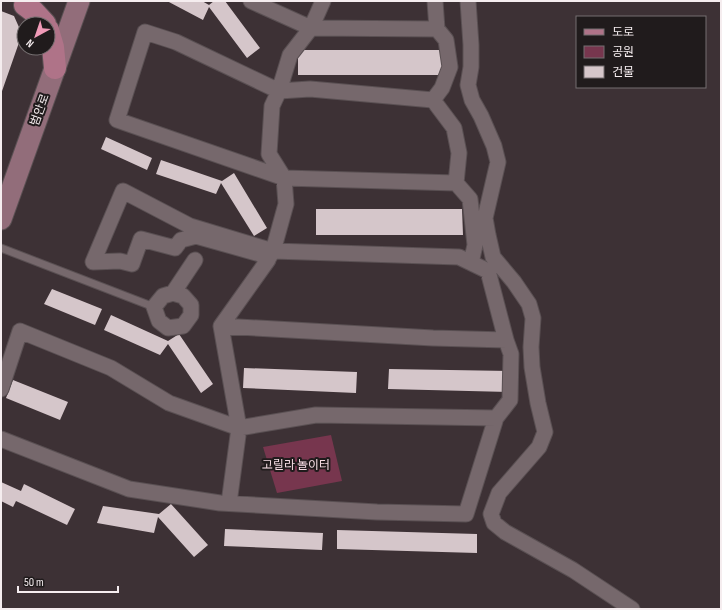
<svg xmlns="http://www.w3.org/2000/svg" width="722" height="610" font-family="'Sofia Sans Condensed','Noto Sans KR',sans-serif">
  <style>
    .green { fill: #77364e }
    .building { fill: #d5c6ca }
    .lines { fill: none; stroke-linecap: round; stroke-linejoin: round }
    .lane-casing { stroke: #5a5053; stroke-width: 9 }
    .street-casing { stroke: #5a5053; stroke-width: 17 }
    .secondary-casing { stroke: #5a5053; stroke-width: 23 }
    .primary-casing { stroke: #5a5053; stroke-width: 24 }
    .lane { stroke: #76686c; stroke-width: 7 }
    .street { stroke: #76686c; stroke-width: 15 }
    .secondary { stroke: #926d7a; stroke-width: 21 }
    .primary { stroke: #af7388; stroke-width: 22 }
    .labels { text-anchor: middle; dominant-baseline: central; stroke-width: 4; stroke-linejoin: round; paint-order: stroke }
    .street-label { font-size: 12px; fill: #f5edef; stroke: #201b1c }
    .park-label { font-size: 12px; fill: #f4dce3; stroke: #201b1c }
  </style>
  <rect width="100%" height="100%" fill="#3d3135"/>
  <!-- green -->
  <path class="green" d="M331 435 342 481 277 493 263 447Z"/>
  <!-- building -->
  <path class="building" d="M167 1H202L209 5 214 1H225L260 48 247 58 209 7 203 20Z
    M1 11 14 16 22 34 1 94Z
    M298 50H444V75H298Z
    M106 137 152 158 147 170 101 149Z
    M161 160 222 181 234 173 267 228 254 236 221 183 216 194 156 174Z
    M316 209H462L463 235H316Z
    M52 289 102 309 95 325 44 304Z
    M111 315 168 341 179 334 213 384 201 393 168 344 160 355 104 330Z
    M244 368 357 372 356 393 243 388Z
    M389 369 510 371 509 392 388 389Z
    M13 380 68 402 60 420 6 398Z
    M1 482 21 491 24 484 75 509 67 525 16 501 13 507 1 501Z
    M171 504 208 545 194 557 158 517 154 533 97 523 103 506 159 514Z
    M225 529 323 533 322 550 224 546Z
    M337 530 477 534V553L337 549Z"/>
  <g class="lines">
    <!-- lane casing -->
    <g class="lane-casing">
      <path id="lane" d="M1 248 154 307"/>
    </g>
    <!-- street casing -->
    <g class="street-casing">
      <path id="street" d="M251 1 311 28 437 29 435 1
        M468 1 471 45V67L468 85 472 100 481 116 494 146 498 162 485 218 488 235 493 257 514 282 529 304 533 318 531 347 532 367 538 403 545 432 539 447 499 493 491 514 494 523 505 532 573 570 632 609
        M433 100 442 88 450 67 446 40 437 29
        M284 178 269 154 272 106 279 91 290 55 311 28 323 1
        M456 183 470 199 475 245 471 263
        M268 259 273 251 286 204 284 178 456 183 459 153 454 128 433 100 310 89 279 91 176 42 145 32 117 120 284 178
        M173 293 183 296 191 305V315L183 326 168 328 159 321 154 307 163 296Z
        M173 293 195 260
        M221 326 268 260 260 254 196 236 181 240 175 248 141 239 132 264 120 261 93 262 123 191 190 226 273 251 459 257 488 271 506 340 433 338 221 326 239 428 229 503
        M1 389 20 331 111 368 169 403 239 428 316 415 496 418 466 514 377 512 220 503 129 489 1 439
        M496 418 510 400 511 354 506 340"/>
    </g>
    <!-- secondary casing -->
    <g class="secondary-casing">
      <path id="secondary" d="M1 219 79 1"/>
    </g>
    <!-- primary casing -->
    <g class="primary-casing">
      <path id="primary" d="M25 5 33 11 45 24
        M48 30 53 47 55 68"/>
    </g>
    <!-- lane -->
    <use href="#lane" class="lane"/>
    <!-- street -->
    <use href="#street" class="street"/>
    <!-- secondary -->
    <use href="#secondary" class="secondary"/>
    <!-- primary -->
    <use href="#primary" class="primary"/>
  </g>
  <g class="labels">
    <!-- street labels -->
    <g class="street-label">
      <text transform="translate(40 110) rotate(-70)">범안로</text>
    </g>
    <!-- park labels -->
    <g class="park-label">
      <text x="296" y="465">고릴라 놀이터</text>
    </g>
  </g>
  <!-- border -->
  <rect width="722" height="610" fill="none" stroke="#f5edef" stroke-width="4"/>
  <!-- legend -->
  <rect x="576" y="16" width="130" height="72" fill="#201b1c" stroke="#756f70"/>
  <rect x="584" y="29" width="20" height="6" fill="#af7388" stroke="#756f70"/>
  <text x="612" y="36" font-size="12" fill="#f5edef">도로</text>
  <rect x="584" y="46" width="20" height="12" fill="#77364e" stroke="#756f70"/>
  <text x="612" y="56" font-size="12" fill="#f5edef">공원</text>
  <rect x="584" y="66" width="20" height="12" fill="#d5c6ca" stroke="#756f70"/>
  <text x="612" y="76" font-size="12" fill="#f5edef">건물</text>
  <!-- north arrow -->
  <g transform="translate(36 36) rotate(220)"><circle r="19" fill="#201b1c" stroke="#756f70"/>
  <path d="M0-3L7 15L0 10L-7 15Z" fill="#f09ab7"/>
  <text y="-6" font-size="11" font-weight="bold" text-anchor="middle" fill="#f5edef">N</text>
  </g>
  <!-- scale -->
  <path d="M18 586v6h100v-6" fill="none" stroke="#f5edef" stroke-width="2"/>
  <text x="24" y="586" font-size="12" fill="#f5edef" stroke="#201b1c" stroke-width="3" paint-order="stroke">50 m</text>
</svg>
